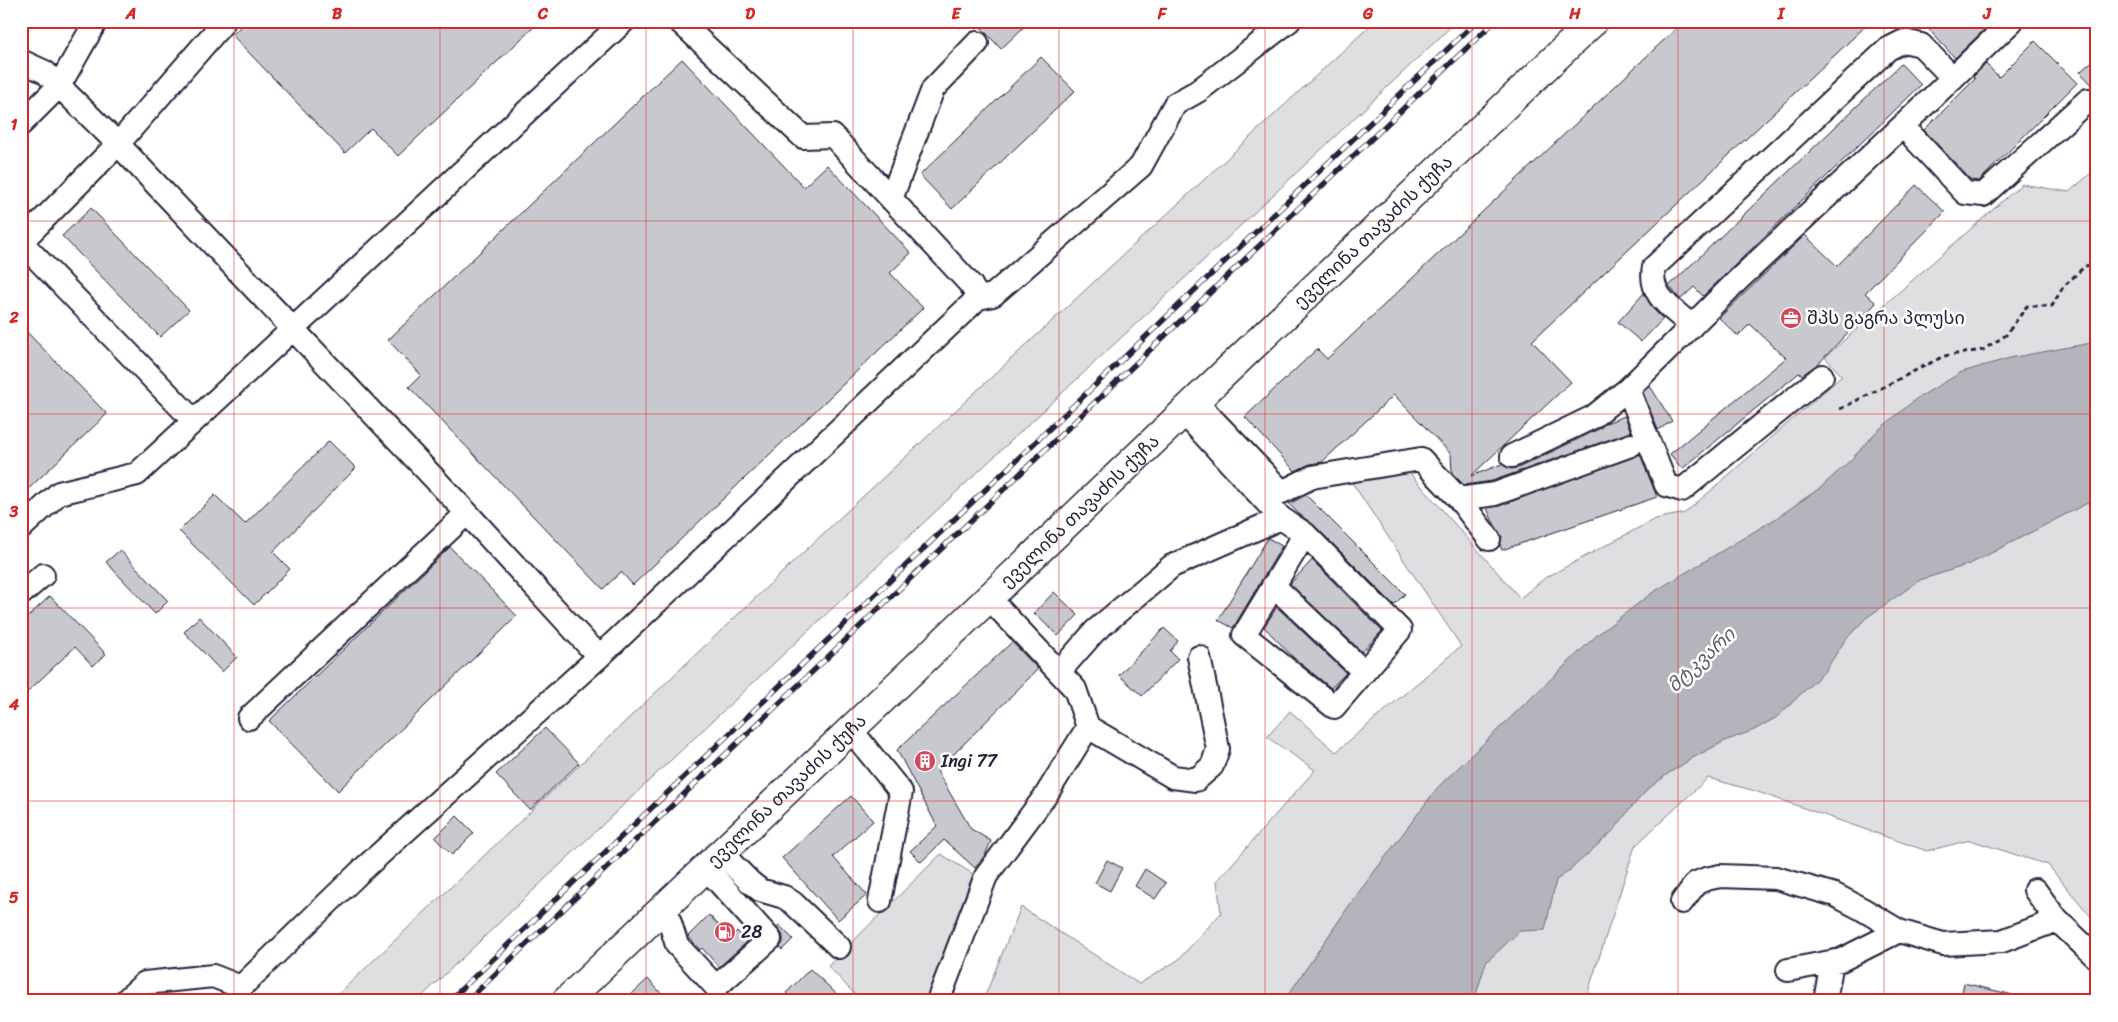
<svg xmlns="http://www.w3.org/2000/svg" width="2118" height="1022" font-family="Sriracha,'Noto Sans Georgian',sans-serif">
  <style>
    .green { fill: #dfdfe2; stroke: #80808e }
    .water { fill: #b4b4bc; stroke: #7a7a88 }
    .building { fill: #c8c8cf; stroke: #22223b }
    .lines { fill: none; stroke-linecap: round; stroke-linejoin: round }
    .minor-casing { stroke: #22223b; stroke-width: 26 }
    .major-casing { stroke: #22223b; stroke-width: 31 }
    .path { stroke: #22223b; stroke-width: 3; stroke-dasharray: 5 4; stroke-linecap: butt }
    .minor { stroke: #fff; stroke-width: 22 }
    .major { stroke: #fff; stroke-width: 28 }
    .rail-casing { stroke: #22223b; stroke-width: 5.5 }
    .rail { stroke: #fff; stroke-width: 4; stroke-dasharray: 11; stroke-linecap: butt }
    .grid { fill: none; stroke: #d62828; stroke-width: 1; stroke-opacity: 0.55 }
    .labels { text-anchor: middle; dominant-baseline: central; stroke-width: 5; stroke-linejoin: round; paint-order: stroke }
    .street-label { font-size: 18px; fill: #22223b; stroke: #fff }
    .poi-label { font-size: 18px; fill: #22223b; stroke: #fff; text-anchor: start }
    .water-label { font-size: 19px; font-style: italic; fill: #5c5c6f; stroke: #fff }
    .neatline { fill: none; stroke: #d62828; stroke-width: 2 }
    .grid-label { font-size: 16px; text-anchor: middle; font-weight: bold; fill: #d62828 }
  </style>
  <rect width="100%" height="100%" fill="#fff"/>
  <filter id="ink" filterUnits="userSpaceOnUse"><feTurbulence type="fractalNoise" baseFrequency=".02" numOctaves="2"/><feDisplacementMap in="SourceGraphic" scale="10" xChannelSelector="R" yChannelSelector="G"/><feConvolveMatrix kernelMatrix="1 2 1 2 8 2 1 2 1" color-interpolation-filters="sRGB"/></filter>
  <g filter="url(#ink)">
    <!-- green -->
    <path class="green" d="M1375 21H1457C1112 349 761 672 417 1001H331L829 528Z
      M2097 168V342L2010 358 1962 372 1916 399 1876 432 1851 460 1820 488 1775 519 1652 593 1597 635 1438 787 1353 900 1284 1001H983L1021 907 1139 984 1178 960 1221 913 1217 881 1315 770 1267 737 1290 711 1336 752 1461 646 1345 472 1408 471 1520 598 1545 578 1655 519 1685 513 1842 376 1825 357 2022 184 2069 192Z
      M2097 498V924L2048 865 1970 840 1927 851 1755 791 1708 778 1635 846 1587 995 1583 1001H1474L1486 962 1520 931 1545 930 1556 880 1569 871 1615 829 1629 810 1648 789 1669 773 1696 756 1727 740 1754 730 1777 717 1825 671 1845 640 1866 618 1920 580 1970 564Z
      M941 854 973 874 925 1001H861L828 966Z"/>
    <!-- water -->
    <path class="water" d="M2097 342V498L1970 564 1920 580 1866 618 1845 640 1825 671 1777 717 1754 730 1727 740 1696 756 1669 773 1648 789 1629 810 1615 829 1569 871 1556 880 1545 930 1520 931 1486 962 1474 1001H1284L1353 900 1438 787 1597 635 1652 593 1775 519 1820 488 1851 460 1876 432 1916 399 1962 372 2010 358Z"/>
    <!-- building -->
    <path class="building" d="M246 21H540L398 156 371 128 345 153 232 35Z
      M975 21H1030L1001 49Z
      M1684 21H1871L1532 341 1571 382 1471 476 1502 464 1511 469 1518 468 1599 429 1606 423 1625 416 1631 432 1492 481 1464 485 1452 473 1451 454 1394 395 1322 462 1310 464 1295 471 1245 417 1317 349 1327 359Z
      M1921 21H1993L1955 58Z
      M2035 41 2077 83 1979 181 1971 180 1924 130 1975 79 1973 77 1986 64 1999 77Z
      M1041 57 1075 91 952 209 920 175Z
      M2097 57V90L2080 72Z
      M682 59 804 187 827 165 911 253 890 273 923 308 633 585 621 572 603 589 409 387 421 375 388 340Z
      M1901 64 1921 85 1703 296 1694 287 1681 299 1679 298 1669 286Z
      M1916 185 1945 212 1865 293 1876 303 1818 364 1802 375 1799 373 1682 469 1670 454 1786 358 1750 324 1738 336 1719 318 1805 235 1837 266Z
      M91 208 189 310 160 337 62 236Z
      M1644 293 1653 309 1663 319 1641 342 1618 322Z
      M21 326 107 414 21 496Z
      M1650 386 1672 421 1658 430 1643 392Z
      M329 441 356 468 273 552 290 569 254 605 179 531 215 495 245 524Z
      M1640 454 1657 497 1502 550 1500 545 1502 537 1492 520 1487 508 1499 506Z
      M1306 495 1405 594 1394 605 1314 525 1299 514 1289 504Z
      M1268 538 1282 546 1233 628 1218 620Z
      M450 547 517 616 338 791 269 721Z
      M120 550 168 601 155 614 106 562Z
      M1312 560 1382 631 1362 652 1290 584Z
      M1054 592 1078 615 1058 636 1034 613Z
      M50 596 106 654 93 666 75 647 21 698V623Z
      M1277 607 1346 673 1331 688 1295 659 1264 627Z
      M199 617 237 657 222 672 184 632Z
      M1164 628 1178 641 1170 651 1178 659 1142 696 1119 675Z
      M1012 642 1038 669 937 771 971 829 991 841 985 855 975 868 944 840 921 862 910 851 937 826 897 750Z
      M545 728 579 763 530 810 496 774Z
      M851 796 873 821 833 857 867 895 838 920 782 858Z
      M457 816 474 833 452 855 435 838Z
      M1107 860 1122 868 1110 891 1095 883Z
      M1145 869 1166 883 1155 899 1135 886Z
      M709 915 730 937 737 931 747 942 719 967 702 948 700 950 688 936Z
      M779 925 793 939 782 950 780 947 783 943V936L777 927Z
      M810 969 844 1001H794L786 993Z
      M648 979 668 1001H624Z
      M1964 983 2013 995V1001H1960Z"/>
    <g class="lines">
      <!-- minor casing -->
      <g class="minor-casing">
        <path id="minor" d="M679 21 803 137 833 136 971 285 978 298
          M21 61 45 72 118 144 467 513 588 645 601 655
          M21 124 59 86 96 21
          M1903 126 1965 193 1983 195 2088 100
          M891 199 933 89 977 43
          M21 242 118 144 223 23 221 21
          M21 242 194 421
          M1692 326C1673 309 1648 296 1654 267L1888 49 1904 41 1921 45 1953 78
          M1628 389 1666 485 1682 490 1822 376
          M1196 402 1282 492 1312 477 1421 459 1459 499 1495 494 1631 445
          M1184 413 1281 518 1305 534 1400 630 1334 707 1244 635 1305 534
          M1512 456 1593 417 1628 389 1739 279 1912 117 2012 21
          M1459 499 1489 539
          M21 528 59 493 137 474 624 21
          M1273 585 1364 672
          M21 594 43 575
          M989 598 1075 689 1088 727 1173 777 1196 780 1212 766 1218 749 1199 657
          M1059 672 1095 631 1172 566 1281 518
          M249 718 467 513
          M851 730 901 792 880 901
          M721 853 750 882 760 890 784 897 793 903 839 947
          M2035 890 2057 920 2097 958
          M1682 902 1696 883 1706 879 1720 876 1776 878 1835 895 1862 909 1899 931 1943 944 2002 941 2057 920
          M665 907 677 945 716 987 770 939 706 868
          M1788 970 1841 960 1899 931
          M125 1001 145 983 213 976 241 987 361 871 601 655 978 298 993 295 1141 166 1175 104 1198 91 1289 21
          M938 1001 986 876 1046 795 1088 727
          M1825 1001 1832 962"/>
      </g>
      <!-- major casing -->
      <g class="major-casing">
        <g id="major">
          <path id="s1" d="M566 1001 1594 21"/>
        </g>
      </g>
      <!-- path -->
      <path class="path" d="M1840 409 1944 356 1983 350 2006 335 2027 306H2052L2063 287 2085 266 2097 264"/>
      <!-- minor -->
      <use href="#minor" class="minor"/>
      <!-- major -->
      <use href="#major" class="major"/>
      <!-- rail casing -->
      <g class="rail-casing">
        <path id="rail" d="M449 1001 1477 21
          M467 1001 1495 21"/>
      </g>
      <!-- rail -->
      <use href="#rail" class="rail"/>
    </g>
  </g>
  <!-- grid -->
  <path class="grid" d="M234 21V1001M440 21V1001M646 21V1001M853 21V1001M1059 21V1001M1265 21V1001M1472 21V1001M1678 21V1001M1884 21V1001M21 221H2097M21 414H2097M21 608H2097M21 801H2097"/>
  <!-- icons -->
  <defs>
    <g id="office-disc" transform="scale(1.125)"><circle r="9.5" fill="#d1495b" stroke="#fff"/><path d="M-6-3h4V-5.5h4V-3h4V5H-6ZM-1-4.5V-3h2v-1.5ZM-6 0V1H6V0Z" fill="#fff"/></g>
    <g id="building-disc" transform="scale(1.125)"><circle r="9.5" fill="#d1495b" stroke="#fff"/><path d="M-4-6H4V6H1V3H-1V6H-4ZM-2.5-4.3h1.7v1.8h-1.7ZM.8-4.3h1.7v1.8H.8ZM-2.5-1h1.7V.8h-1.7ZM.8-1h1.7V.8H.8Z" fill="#fff"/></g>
    <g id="fuel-disc" transform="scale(1.125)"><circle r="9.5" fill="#d1495b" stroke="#fff"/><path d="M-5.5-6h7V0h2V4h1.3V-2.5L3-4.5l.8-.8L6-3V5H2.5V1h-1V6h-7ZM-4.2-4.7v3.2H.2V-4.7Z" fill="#fff"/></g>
  </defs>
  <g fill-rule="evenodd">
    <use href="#office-disc" x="1791" y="318"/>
    <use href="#building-disc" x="925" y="761"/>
    <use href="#fuel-disc" x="725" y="932"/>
  </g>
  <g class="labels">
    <!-- street labels -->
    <g class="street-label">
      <text stroke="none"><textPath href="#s1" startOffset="1115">ეველინა თავაძის ქუჩა</textPath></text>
      <text stroke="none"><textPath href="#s1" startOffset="710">ეველინა თავაძის ქუჩა</textPath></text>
      <text stroke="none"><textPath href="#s1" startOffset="305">ეველინა თავაძის ქუჩა</textPath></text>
    </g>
    <!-- poi labels -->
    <g class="poi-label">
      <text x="1807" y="318">შპს გაგრა პლუსი</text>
      <text x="941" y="761">Ingi 77</text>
      <text x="741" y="932">28</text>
    </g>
    <!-- water labels -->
    <g class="water-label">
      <text transform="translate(1701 660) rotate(-43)">მტკვარი</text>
    </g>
  </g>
  <!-- margin -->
  <rect width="2118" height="1022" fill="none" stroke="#fff" stroke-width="55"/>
  <rect x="28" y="28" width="2062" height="966" class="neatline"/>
  <g class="grid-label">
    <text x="131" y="19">A</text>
    <text x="337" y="19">B</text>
    <text x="543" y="19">C</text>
    <text x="750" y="19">D</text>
    <text x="956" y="19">E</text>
    <text x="1162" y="19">F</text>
    <text x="1368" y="19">G</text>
    <text x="1575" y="19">H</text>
    <text x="1781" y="19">I</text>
    <text x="1987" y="19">J</text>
    <text x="14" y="130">1</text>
    <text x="14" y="323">2</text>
    <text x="14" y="517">3</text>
    <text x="14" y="710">4</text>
    <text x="14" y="903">5</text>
  </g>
</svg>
